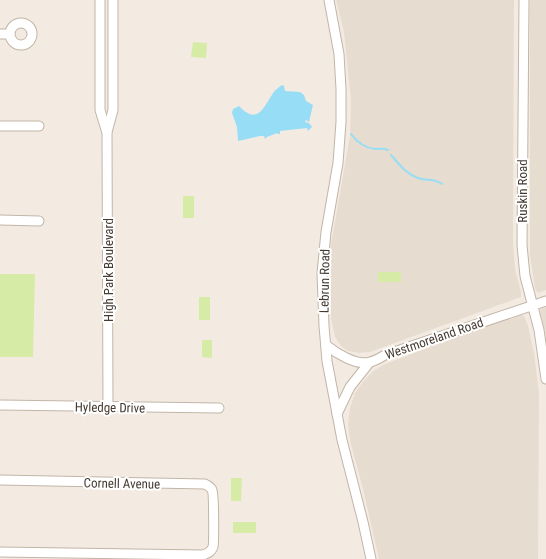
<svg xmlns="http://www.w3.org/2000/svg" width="546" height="559" font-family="'Roboto Condensed',sans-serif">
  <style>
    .residential { fill: #e7dcd0 }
    .green { fill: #d6eca6 }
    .water { fill: #97ddf6 }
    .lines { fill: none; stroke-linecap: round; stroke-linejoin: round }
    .stream { stroke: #97ddf6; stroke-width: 2 }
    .minor-casing { stroke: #c2b5a7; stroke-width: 11 }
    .minor { stroke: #fff; stroke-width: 9 }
    .labels { text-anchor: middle; stroke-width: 4; stroke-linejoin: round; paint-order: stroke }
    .street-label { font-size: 13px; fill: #453b32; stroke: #fff }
  </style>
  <rect width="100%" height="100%" fill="#f3ebe2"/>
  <g class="residential">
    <path d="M336 0H514L513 243 515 269 521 292V297L370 352 359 353 348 351 341 346 335 337 331 318V244L350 136 351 101 344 32Z"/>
    <path d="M530 0H546V290L538 293 535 289 530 255Z"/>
    <path d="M546 307V336L540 311 541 309Z"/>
    <path d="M522 315 524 316 528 326 534 353 539 393 538 559H379L363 489 350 441 348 423 350 408 355 393 362 383 373 371 385 364 454 338Z"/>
  </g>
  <g class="green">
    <path d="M193 42 207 43 206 58 191 57Z"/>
    <rect x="183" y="196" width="11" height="22"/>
    <rect x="378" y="272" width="23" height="10"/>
    <path d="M0 274H35L33 357H0Z"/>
    <rect x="199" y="297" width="11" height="23"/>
    <path d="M202 340H212V358L202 357Z"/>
    <path d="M231 478H242L241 501H231Z"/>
    <rect x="233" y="522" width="23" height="11"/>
  </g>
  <path class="water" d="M282 85 284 86 285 91 300 92 304 95 306 101 313 105 309 122 306 120 305 122 309 123 312 127 308 131 307 128 280 131V134H278L277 133 267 137 265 139 264 136H260L238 141 237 127 232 113 233 109 239 106C257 125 263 109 273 93 275 90 279 87 282 85Z"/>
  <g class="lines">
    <g class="stream">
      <path d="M351 134C357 142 365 148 375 149 380 149 383 148 388 150"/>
      <path d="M391 155C399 164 406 174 418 178 428 182 431 177 442 184"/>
    </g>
    <g class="minor-casing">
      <g id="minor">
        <path d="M100 0V110L107 133 108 407"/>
        <path d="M329 0 339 54 341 89V122L338 163 326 232 322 273 324 326 327 361 342 440 363 522 371 559"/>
        <path d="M524 0 522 245 525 276 539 330 546 379"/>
        <circle cx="21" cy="34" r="11"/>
        <path d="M0 34H10"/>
        <path d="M0 126H39"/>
        <path d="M107 132 113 110V0"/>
        <path d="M0 220 39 221"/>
        <path d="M326 345C336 353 356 366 370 362 375 361 380 358 385 355L546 301"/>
        <path d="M0 405 219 408"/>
        <path d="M337 414 350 387 369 363"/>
        <path d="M0 480 205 484C208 486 211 487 212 490 214 493 214 543 213 547 211 552 208 553 203 555L0 552"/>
      </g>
    </g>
    <use href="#minor" class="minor"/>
  </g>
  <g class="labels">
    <g class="street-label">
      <text transform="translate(522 191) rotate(-90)" y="5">Ruskin Road</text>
      <text transform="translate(108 270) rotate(-90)" y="5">High Park Boulevard</text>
      <text transform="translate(324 281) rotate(-89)" y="5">Lebrun Road</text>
      <text transform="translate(434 338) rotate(-19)" y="5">Westmoreland Road</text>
      <text transform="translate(110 407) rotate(1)" y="5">Hyledge Drive</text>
      <text transform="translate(122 483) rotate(1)" y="5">Cornell Avenue</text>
    </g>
  </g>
</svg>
